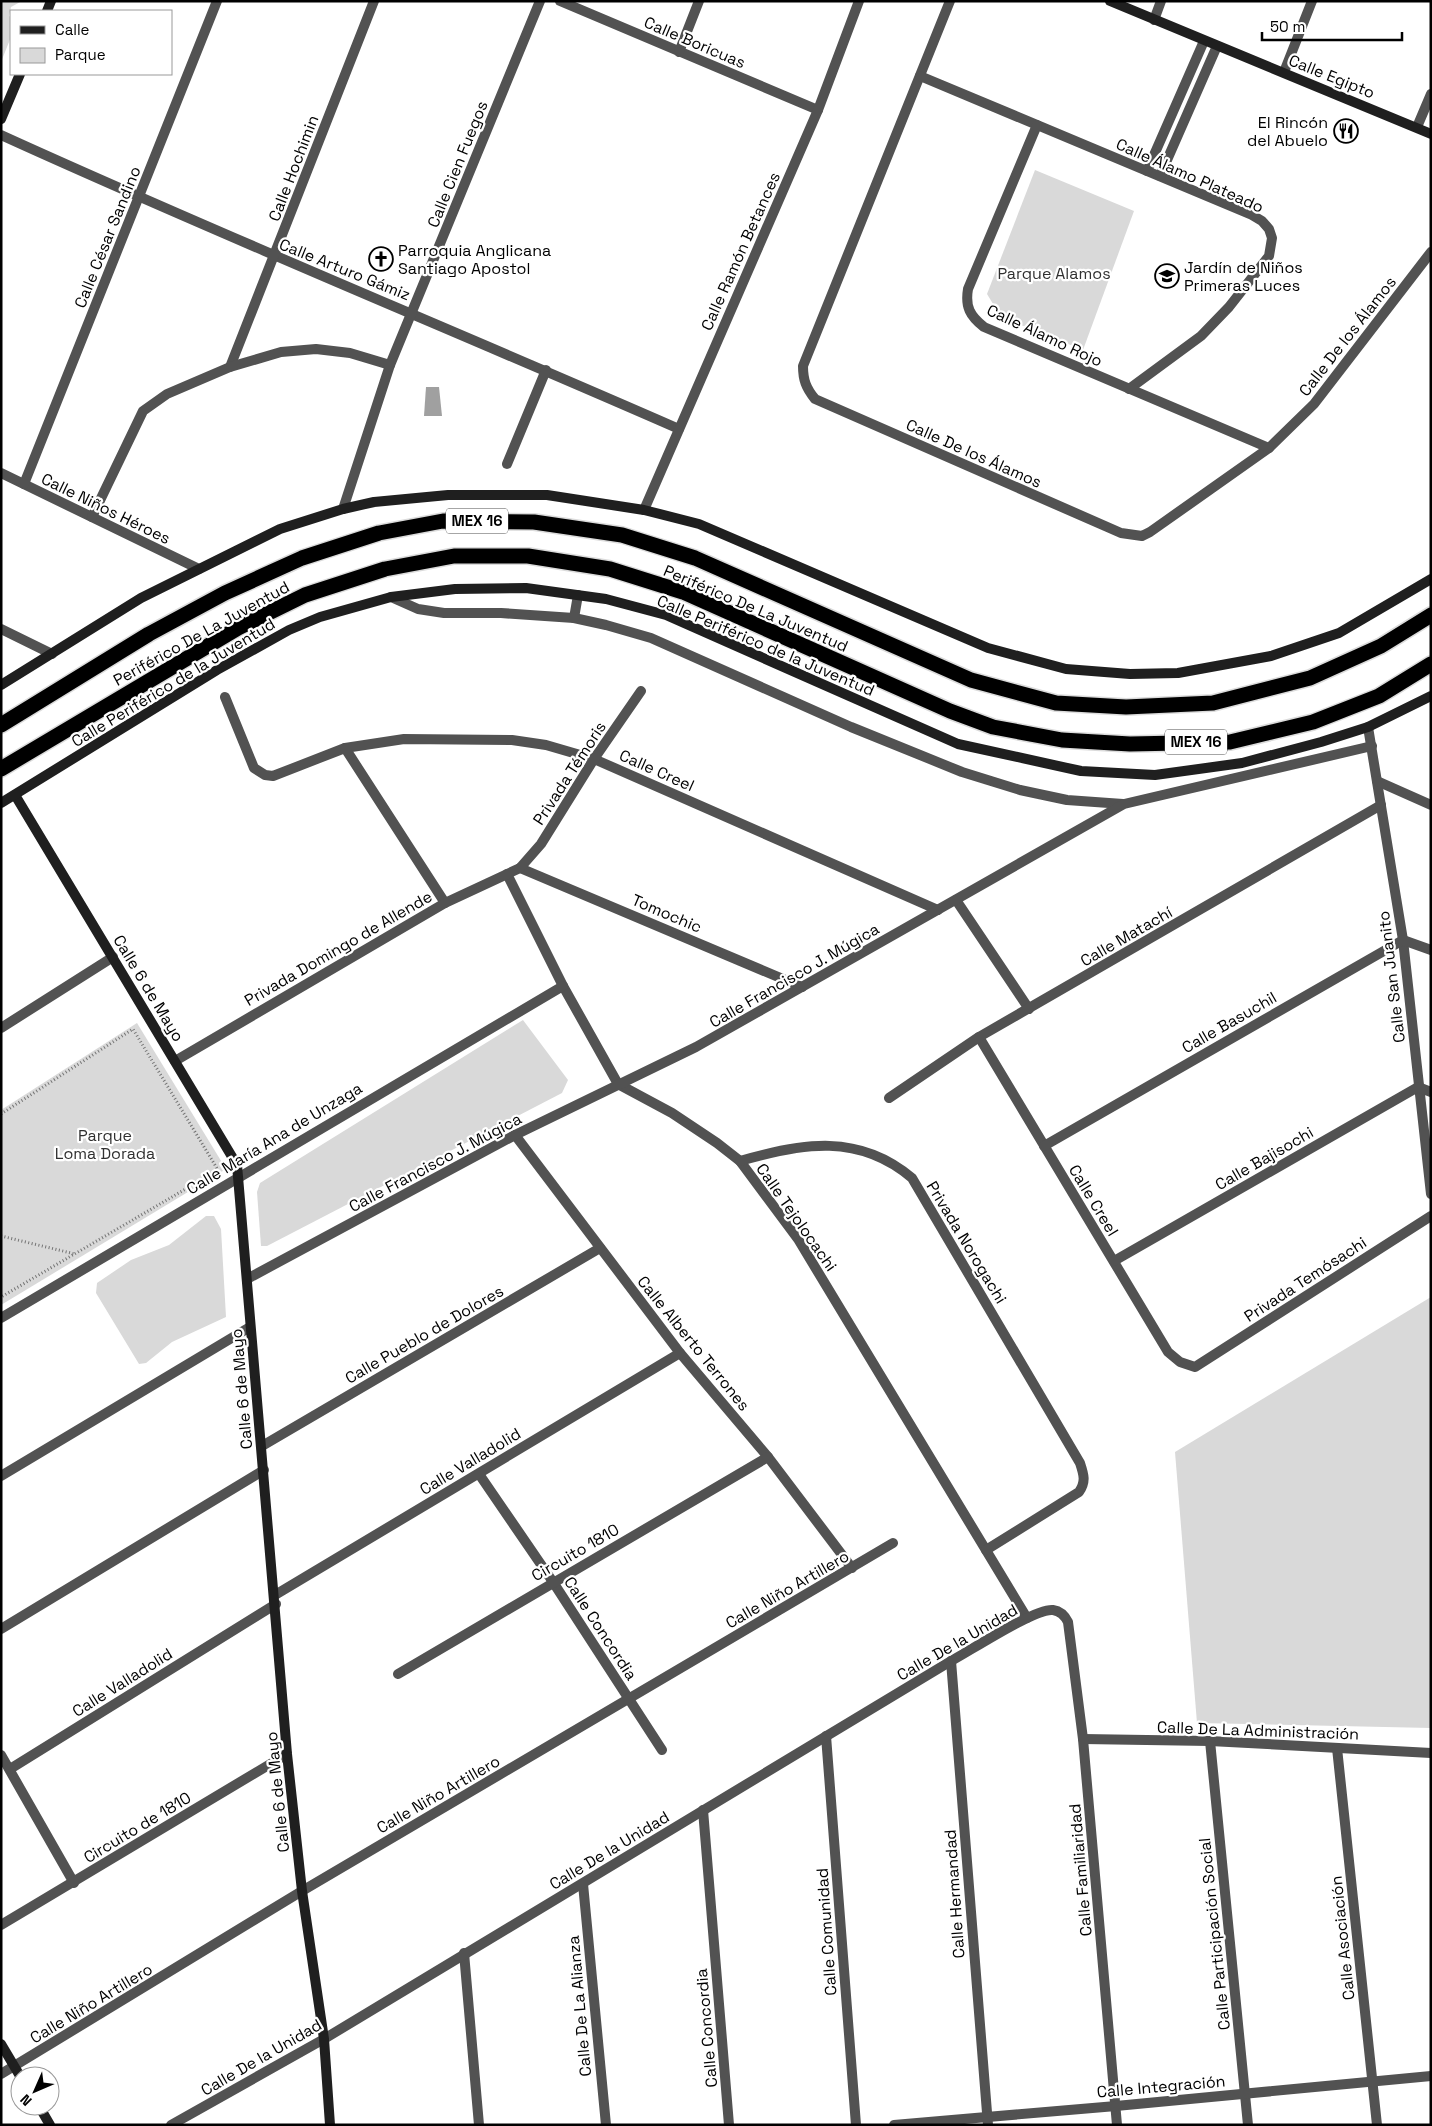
<svg xmlns="http://www.w3.org/2000/svg" width="1432" height="2126" font-family="'Space Grotesk',sans-serif">
  <style>
    .green { fill: #d9d9d9 }
    .water { fill: #a0a0a0 }
    .lines { fill: none; stroke-linecap: round; stroke-linejoin: round }
    .highway-casing { stroke: #dbdbdb; stroke-width: 18 }
    .path { stroke: #747474; stroke-width: 3; stroke-dasharray: 1 2.5; stroke-linecap: butt }
    .street { stroke: #525252; stroke-width: 10 }
    .secondary { stroke: #1f1f1f; stroke-width: 10 }
    .highway { stroke: #000; stroke-width: 15 }
    .labels { text-anchor: middle; stroke-width: 4.5; stroke-linejoin: round; paint-order: stroke }
    .shield { fill: #fff; stroke: #4c4c4c; stroke-width: 1 }
    .shield-label { font-size: 15px; font-weight: bold; fill: #000 }
    .street-label { font-size: 16px; fill: #000; stroke: #fff }
    .poi-label { font-size: 16px; fill: #000; stroke: #fff; text-anchor: start }
    .park-label { font-size: 16px; fill: #303030; stroke: #fff }
  </style>
  <rect width="100%" height="100%" fill="#fff"/>
  <g class="green">
    <path d="M1 1H22L11 7 9 16 11 17V37L1 62Z"/>
    <path d="M1035 170 1134 211 1083 350 1001 317 987 294Z"/>
    <path d="M523 1020 568 1080 562 1093 267 1246H261L257 1192 260 1183Z"/>
    <path d="M137 1023 226 1169 1 1305V1110Z"/>
    <path d="M206 1216H214L221 1229 226 1317 172 1342 146 1363 139 1364 96 1293 97 1283 131 1260 169 1245Z"/>
    <path d="M1431 1297V1728L1197 1723 1175 1452Z"/>
  </g>
  <path class="water" d="M426 387H439L442 416H424Z"/>
  <g class="lines">
    <g class="highway-casing">
      <g id="highway">
        <path d="M1 725 149 634 225 593 302 558 379 533 443 521 534 522 622 535 695 558 971 680 1056 703 1126 707 1213 703 1310 678 1381 646 1431 615"/>
        <path d="M1 769 238 628 305 595 385 569 454 556H528L610 569 683 592 950 711 993 727 1062 740 1130 744 1230 742 1313 722 1379 696 1431 664"/>
      </g>
    </g>
    <g class="path">
      <path d="M1 1114 133 1029 218 1170 1 1297"/>
      <path d="M1 1236 75 1254"/>
    </g>
    <g class="street">
      <path d="M560 1 818 110"/>
      <path d="M950 1 803 366C803 380 806 388 815 399L1121 533 1142 536 1150 532 1269 448 1314 404 1431 252"/>
      <path d="M1154 20 1161 1"/>
      <path d="M679 52 699 1"/>
      <path d="M1284 72 1312 1"/>
      <path d="M920 76 1252 215 1262 221 1269 229 1272 238 1269 256 1229 307 1201 336 1129 389"/>
      <path d="M1037 125 968 289C965 307 970 316 984 327L1269 448"/>
      <path d="M1417 127 1431 94"/>
      <path d="M1 135C225 237 453 330 679 429"/>
      <path d="M1147 171 1204 41"/>
      <path d="M1160 176 1217 46"/>
      <path d="M230 367 374 1"/>
      <path d="M507 464 546 370"/>
      <path d="M1 473 199 569"/>
      <path d="M24 484 217 1"/>
      <path d="M343 509 390 365 540 1"/>
      <path d="M644 510 818 110 859 1"/>
      <path d="M92 517 143 411 167 394 230 367 281 352 316 349 350 353 390 365"/>
      <path d="M391 597 418 609 444 613H501L574 618 606 625 651 638 851 727 962 772 1020 790 1067 800 1123 804"/>
      <path d="M574 618 578 595"/>
      <path d="M1 629 52 654"/>
      <path d="M225 697 254 768 265 775 273 776 345 748 404 739 512 740 546 745 594 759 938 910"/>
      <path d="M1368 727 1403 940 1431 1194"/>
      <path d="M345 748 445 903"/>
      <path d="M1377 781 1431 805"/>
      <path d="M520 868 802 987"/>
      <path d="M507 874 563 986 618 1084 672 1113 717 1143 740 1161 798 1239 1027 1618"/>
      <path d="M956 900 1029 1009"/>
      <path d="M1 1028 113 957"/>
      <path d="M979 1037 1168 1352 1180 1362 1195 1367 1431 1216"/>
      <path d="M175 1061 445 903 520 868 541 844 594 759 641 691"/>
      <path d="M889 1098 979 1037 1381 805"/>
      <path d="M515 1135 680 1353 768 1457 852 1568"/>
      <path d="M1044 1146 1403 940 1431 950"/>
      <path d="M740 1161C802 1143 859 1133 912 1178L1080 1463C1084 1475 1086 1482 1079 1492L986 1550"/>
      <path d="M1114 1261 1418 1087 1431 1092"/>
      <path d="M247 1279 515 1135 696 1047 1124 804 1372 746"/>
      <path d="M1 1318 563 986"/>
      <path d="M262 1446 600 1248"/>
      <path d="M479 1474 553 1582 662 1750"/>
      <path d="M1 1476 250 1327"/>
      <path d="M275 1595 680 1353"/>
      <path d="M1 1629 264 1470"/>
      <path d="M951 1661 988 2125"/>
      <path d="M398 1674 768 1457"/>
      <path d="M826 1736 856 2125"/>
      <path d="M1083 1739 1210 1741 1431 1753"/>
      <path d="M1210 1741 1248 2125"/>
      <path d="M1337 1748 1377 2125"/>
      <path d="M1 1755 74 1883"/>
      <path d="M10 1769 276 1604"/>
      <path d="M703 1810 729 2125"/>
      <path d="M583 1884 606 2125"/>
      <path d="M1 1925 287 1754"/>
      <path d="M464 1953 479 2125"/>
      <path d="M1 2074 302 1891 893 1543"/>
      <path d="M171 2125 324 2039 951 1661C970 1651 1035 1608 1053 1610 1060 1611 1065 1616 1068 1622L1083 1739 1117 2125"/>
      <path d="M894 2125 1116 2106 1431 2076"/>
    </g>
    <g class="secondary">
      <path d="M1110 1 1431 134"/>
      <path d="M47 11 51 1"/>
      <path d="M1 119 20 74"/>
      <path d="M1 685 141 598 280 529 343 509 374 502 448 495H547L644 510 699 524 988 648 1066 669 1130 674 1178 673 1271 656 1339 633 1431 579"/>
      <path d="M15 795 237 1165 287 1754 302 1891 324 2039 330 2125"/>
      <path d="M1 803 217 670 289 630 320 617 391 597 455 589 526 588 606 599 666 615 958 744 1081 771 1155 775 1242 763 1321 742 1368 727 1431 696"/>
      <path d="M1 2044 20 2076"/>
      <path d="M39 2106 50 2125"/>
    </g>
    <use href="#highway" class="highway"/>
  </g>
  <defs>
    <g id="restaurant-ring" transform="scale(1.25)"><circle r="9.5" fill="#fff" stroke="#000" stroke-width="1.5"/><path d="M-5-6h1v4h1v-4h1v4h1v-4h1v5L-1.5 .5V6h-2V.5L-5-1ZM5-6V6H3V1.5H1.5Q1.5-4 5-6Z" fill="#000"/></g>
    <g id="church-ring" transform="scale(1.25)"><circle r="9.5" fill="#fff" stroke="#000" stroke-width="1.5"/><path d="M-1.2-6h2.4v3.5h3.3v2.4h-3.3V6h-2.4V-.1h-3.3v-2.4h3.3Z" fill="#000"/></g>
    <g id="school-ring" transform="scale(1.25)"><circle r="9.5" fill="#fff" stroke="#000" stroke-width="1.5"/><path d="M0-5L7-2L0 1L-7-2ZM-4 1L0 2.5L4 1V4Q0 6-4 4Z" fill="#000"/></g>
  </defs>
  <g fill-rule="evenodd">
    <use href="#restaurant-ring" x="1346" y="131"/>
    <use href="#church-ring" x="381" y="259"/>
    <use href="#school-ring" x="1167" y="276"/>
  </g>
  <g class="labels">
    <g class="shield">
      <rect x="446" y="508.5" width="62" height="25" rx="4"/>
      <rect x="1165" y="729.5" width="62" height="25" rx="4"/>
    </g>
    <g class="shield-label">
      <text x="477" y="526">MEX 16</text>
      <text x="1196" y="747">MEX 16</text>
    </g>
    <g class="street-label">
      <text transform="translate(695 42) rotate(23)" y="6">Calle Boricuas</text>
      <text transform="translate(1332 76) rotate(22)" y="6">Calle Egipto</text>
      <text transform="translate(457 164) rotate(-68)" y="6">Calle Cien Fuegos</text>
      <text transform="translate(293 168) rotate(-69)" y="6">Calle Hochimin</text>
      <text transform="translate(1190 175) rotate(24)" y="6">Calle Álamo Plateado</text>
      <text transform="translate(107 237) rotate(-68)" y="6">Calle César Sandino</text>
      <text transform="translate(740 251) rotate(-66)" y="6">Calle Ramón Betances</text>
      <text transform="translate(345 269) rotate(22)" y="6">Calle Arturo Gámiz</text>
      <text transform="translate(1045 335) rotate(25)" y="6">Calle Álamo Rojo</text>
      <text transform="translate(1347 336) rotate(-52)" y="6">Calle De los Álamos</text>
      <text transform="translate(974 453) rotate(24)" y="6">Calle De los Álamos</text>
      <text transform="translate(106 508) rotate(26)" y="6">Calle Niños Héroes</text>
      <text transform="translate(756 608) rotate(23)" y="6">Periférico De La Juventud</text>
      <text transform="translate(201 633) rotate(-29)" y="6">Periférico De La Juventud</text>
      <text transform="translate(766 645) rotate(23)" y="6">Calle Periférico de la Juventud</text>
      <text transform="translate(173 682) rotate(-31)" y="6">Calle Periférico de la Juventud</text>
      <text transform="translate(657 770) rotate(24)" y="6">Calle Creel</text>
      <text transform="translate(569 773) rotate(-57)" y="6">Privada Témoris</text>
      <text transform="translate(667 913) rotate(23)" y="6">Tomochic</text>
      <text transform="translate(1126 936) rotate(-30)" y="6">Calle Matachí</text>
      <text transform="translate(338 948) rotate(-30)" y="6">Privada Domingo de Allende</text>
      <text transform="translate(794 975) rotate(-30)" y="6">Calle Francisco J. Múgica</text>
      <text transform="translate(1391 977) rotate(-97)" y="6">Calle San Juanito</text>
      <text transform="translate(149 988) rotate(59)" y="6">Calle 6 de Mayo</text>
      <text transform="translate(1229 1022) rotate(-30)" y="6">Calle Basuchil</text>
      <text transform="translate(274 1138) rotate(-31)" y="6">Calle María Ana de Unzaga</text>
      <text transform="translate(1264 1158) rotate(-30)" y="6">Calle Bajisochi</text>
      <text transform="translate(435 1162) rotate(-28)" y="6">Calle Francisco J. Múgica</text>
      <text transform="translate(1094 1200) rotate(59)" y="6">Calle Creel</text>
      <text transform="translate(797 1217) rotate(55)" y="6">Calle Tejolocachi</text>
      <text transform="translate(967 1242) rotate(59)" y="6">Privada Norogachi</text>
      <text transform="translate(1305 1279) rotate(-33)" y="6">Privada Temósachi</text>
      <text transform="translate(424 1334) rotate(-30)" y="6">Calle Pueblo de Dolores</text>
      <text transform="translate(694 1343) rotate(51)" y="6">Calle Alberto Terrones</text>
      <text transform="translate(241 1389) rotate(-95)" y="6">Calle 6 de Mayo</text>
      <text transform="translate(470 1461) rotate(-31)" y="6">Calle Valladolid</text>
      <text transform="translate(575 1552) rotate(-30)" y="6">Circuito 1810</text>
      <text transform="translate(787 1589) rotate(-30)" y="6">Calle Niño Artillero</text>
      <text transform="translate(601 1628) rotate(57)" y="6">Calle Concordia</text>
      <text transform="translate(957 1642) rotate(-30)" y="6">Calle De la Unidad</text>
      <text transform="translate(122 1682) rotate(-32)" y="6">Calle Valladolid</text>
      <text transform="translate(1258 1730) rotate(2)" y="6">Calle De La Administración</text>
      <text transform="translate(277 1792) rotate(-96)" y="6">Calle 6 de Mayo</text>
      <text transform="translate(438 1794) rotate(-30)" y="6">Calle Niño Artillero</text>
      <text transform="translate(137 1827) rotate(-31)" y="6">Circuito de 1810</text>
      <text transform="translate(609 1850) rotate(-31)" y="6">Calle De la Unidad</text>
      <text transform="translate(1080 1870) rotate(-95)" y="6">Calle Familiaridad</text>
      <text transform="translate(954 1894) rotate(-94)" y="6">Calle Hermandad</text>
      <text transform="translate(826 1932) rotate(-94)" y="6">Calle Comunidad</text>
      <text transform="translate(1214 1934) rotate(-96)" y="6">Calle Participación Social</text>
      <text transform="translate(1342 1938) rotate(-96)" y="6">Calle Asociación</text>
      <text transform="translate(91 2003) rotate(-31)" y="6">Calle Niño Artillero</text>
      <text transform="translate(579 2006) rotate(-95)" y="6">Calle De La Alianza</text>
      <text transform="translate(706 2028) rotate(-95)" y="6">Calle Concordia</text>
      <text transform="translate(261 2057) rotate(-30)" y="6">Calle De la Unidad</text>
      <text transform="translate(1161 2086) rotate(-5)" y="6">Calle Integración</text>
    </g>
    <g class="poi-label">
      <text x="1328" y="128" text-anchor="end">El Rincón<tspan x="1328" dy="18">del Abuelo</tspan></text>
      <text x="398" y="256">Parroquia Anglicana<tspan x="398" dy="18">Santiago Apostol</tspan></text>
      <text x="1184" y="273">Jardín de Niños<tspan x="1184" dy="18">Primeras Luces</tspan></text>
    </g>
    <g class="park-label">
      <text x="1054" y="279">Parque Alamos</text>
      <text x="105" y="1141">Parque<tspan x="105" dy="18">Loma Dorada</tspan></text>
    </g>
  </g>
  <rect width="1432" height="2126" fill="none" stroke="#000000" stroke-width="5"/>
  <rect x="10" y="10" width="162" height="65" fill="#ffffff" stroke="#999999"/>
  <rect x="20" y="26" width="25" height="8" fill="#1f1f1f" stroke="#999999"/>
  <text x="55" y="35" font-size="15" fill="#000000">Calle</text>
  <rect x="20" y="48" width="25" height="15" fill="#d9d9d9" stroke="#999999"/>
  <text x="55" y="60" font-size="15" fill="#000000">Parque</text>
  <g transform="translate(35 2091) rotate(225)"><circle r="24" fill="#ffffff" stroke="#999999"/>
  <path d="M0-4L9 19L0 12L-9 19Z" fill="#000000"/>
  <text y="-8" font-size="14" font-weight="bold" text-anchor="middle" fill="#000000">N</text>
  </g>
  <path d="M1262 32v8h140v-8" fill="none" stroke="#000000" stroke-width="2.5"/>
  <text x="1270" y="32" font-size="15" fill="#000000" stroke="#ffffff" stroke-width="4" paint-order="stroke">50 m</text>
</svg>
